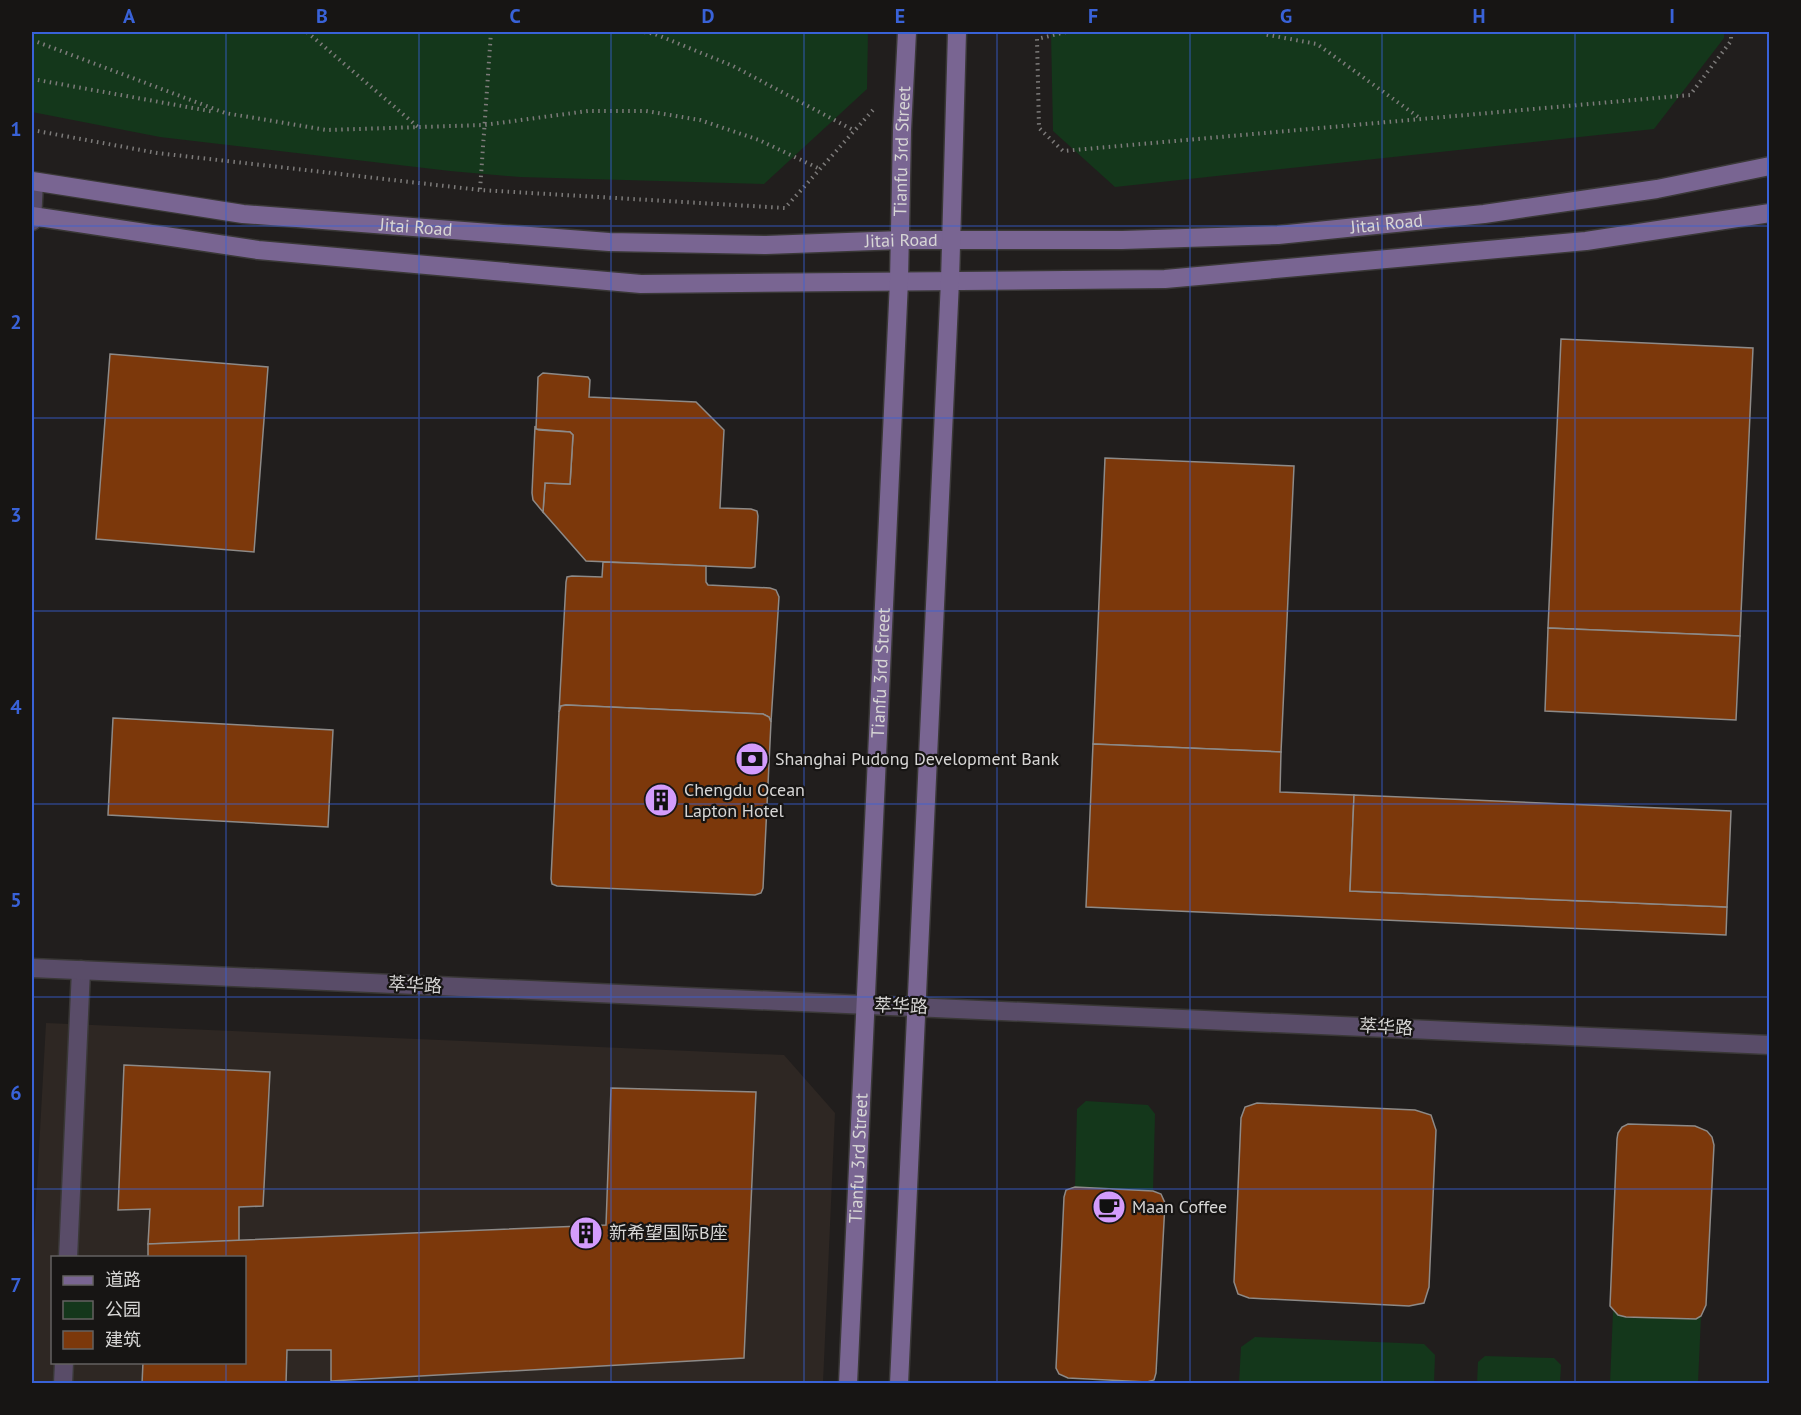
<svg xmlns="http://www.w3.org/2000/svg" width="1801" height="1415" font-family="'PT Sans','Noto Sans SC',sans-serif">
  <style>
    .built { fill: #2e2723; fill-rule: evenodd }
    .green { fill: #14371b }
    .building { fill: #7c380b; stroke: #8d8a88; stroke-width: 1.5 }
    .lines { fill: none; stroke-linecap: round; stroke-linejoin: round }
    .lane-casing { stroke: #3a3837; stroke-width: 21 }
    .street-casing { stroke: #3a3837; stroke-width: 21 }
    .secondary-casing { stroke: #3a3837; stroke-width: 21 }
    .path { stroke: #7d7b7a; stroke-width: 4; stroke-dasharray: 1.5 4.5; stroke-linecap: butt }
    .lane { stroke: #594c68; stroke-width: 18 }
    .street { stroke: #594c68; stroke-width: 18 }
    .secondary { stroke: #796592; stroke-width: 18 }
    .grid { fill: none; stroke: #3962d8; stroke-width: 1.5; stroke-opacity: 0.55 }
    .labels { text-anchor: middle; stroke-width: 4.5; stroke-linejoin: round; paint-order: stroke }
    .street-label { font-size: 18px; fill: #d7d6d5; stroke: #171514 }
    .poi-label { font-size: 18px; fill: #d7d6d5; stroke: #171514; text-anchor: start }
    .neatline { fill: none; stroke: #3962d8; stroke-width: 2 }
    .grid-label { font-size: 20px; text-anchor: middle; font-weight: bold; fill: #3962d8 }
  </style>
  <rect width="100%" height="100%" fill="#211e1d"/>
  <path class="built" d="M46 1023 784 1055 835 1113 823 1383 32 1384V1275ZM52 1258H244V1362H52Z"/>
  <g class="green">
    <path d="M32 32H868L867 89 764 184 520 177 450 171 160 137 32 112Z"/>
    <path d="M1051 32H1724V38L1654 129 1115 187 1053 131Z"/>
    <path d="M1086 1101 1148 1105 1155 1114 1153 1191 1075 1187 1077 1109Z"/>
    <path d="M1613 1311 1618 1315 1626 1317 1690 1319 1701 1316 1698 1383 1610 1384Z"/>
    <path d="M1255 1337 1424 1344 1435 1355 1434 1383H1239L1241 1347Z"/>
    <path d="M1485 1356 1554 1358 1561 1365 1560 1383H1477L1478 1362Z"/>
  </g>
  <g class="building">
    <path d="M1561 339 1753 348 1740 636 1548 628Z"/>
    <path d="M110 354 268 367 254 552 96 539Z"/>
    <path d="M543 373 588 377 590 380 589 397 696 402 724 430 720 508 751 509 757 511 758 516 755 567 751 568 586 561 543 512 545 483 570 484 573 435 570 432 536 429 538 377Z"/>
    <path d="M535 426 536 429 539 430 570 432 573 435 570 484 545 483 543 512 533 500 532 493Z"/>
    <path d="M1105 458 1294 466 1281 752 1093 744Z"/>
    <path d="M603 562 706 566V582L708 585 770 588 776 590 779 597 771 722 769 717 763 714 566 705 561 706 559 712 566 582 567 577 572 576 602 577Z"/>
    <path d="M1548 628 1740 636 1736 720 1545 711Z"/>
    <path d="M566 705 763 714 769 717 771 722 763 888 761 893 755 895 557 886 552 884 551 879 559 712 561 706Z"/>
    <path d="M113 718 333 730 328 827 108 815Z"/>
    <path d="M1093 744 1281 752 1280 792 1354 795 1350 891 1727 907 1726 935 1086 907Z"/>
    <path d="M1354 795 1731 811 1727 907 1350 891Z"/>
    <path d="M124 1065 270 1072 263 1206 239 1207V1241L148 1244 150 1209 118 1210Z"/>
    <path d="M611 1088 756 1092 744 1358 331 1381V1350H287L286 1384H142L143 1362H244V1258H148V1244L606 1225Z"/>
    <path d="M1257 1103 1415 1110 1431 1115 1436 1130 1429 1287 1424 1303 1409 1306 1249 1298 1238 1294 1234 1282 1241 1118 1245 1107Z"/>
    <path d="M1628 1124 1695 1126 1707 1131 1712 1137 1714 1145 1706 1305 1701 1316 1696 1319 1626 1317 1618 1315 1610 1306 1617 1139 1618 1133 1622 1127Z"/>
    <path d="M1075 1187 1153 1191 1161 1194 1165 1203 1156 1373 1154 1380 1147 1382 1068 1378 1059 1374 1056 1368 1064 1197 1066 1190Z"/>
  </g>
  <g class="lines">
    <g class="lane-casing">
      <g id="lane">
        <path d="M68 1258 81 970"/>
        <path d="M63 1384 64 1362"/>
      </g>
    </g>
    <g class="street-casing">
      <g id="street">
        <path d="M32 221 34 182"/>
        <path d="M32 968 1770 1045"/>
      </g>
    </g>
    <g class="secondary-casing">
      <g id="secondary">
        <path id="s1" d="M32 181 243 214 609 242 766 245 901 240H1122L1278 235 1484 214 1657 189 1770 166"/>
        <path d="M32 216 258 250 641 284 1165 279 1586 241 1770 213"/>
        <path id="s2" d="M848 1384 899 281 902 130 907 32"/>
        <path d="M899 1384 950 281 957 32"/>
      </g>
    </g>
    <g class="path">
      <path d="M307 32 418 127"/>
      <path d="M491 32 480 190 785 208 873 110"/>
      <path d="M644 32 655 34 733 66 855 131"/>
      <path d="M1066 32 1037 39 1039 128 1063 151 1690 95 1731 41V32"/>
      <path d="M1262 32 1263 34 1317 44 1421 119"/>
      <path d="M32 40 225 113 326 130 484 125 588 111H646L700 120 759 140 820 169"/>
      <path d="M32 79 215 112"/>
      <path d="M32 130 157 153 480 190"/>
    </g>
    <use href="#lane" class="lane"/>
    <use href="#street" class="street"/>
    <use href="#secondary" class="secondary"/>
  </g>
  <path class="grid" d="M226 32V1258M419 32V1384M611 32V1384M804 32V1384M997 32V1384M1190 32V1384M1382 32V1384M1575 32V1384M32 226H1770M32 418H1770M32 611H1770M32 804H1770M32 997H1770M32 1189H1770M226 1362V1384"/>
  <defs>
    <g id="bank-disc" transform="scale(1.725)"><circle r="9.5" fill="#d39cfc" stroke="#171514"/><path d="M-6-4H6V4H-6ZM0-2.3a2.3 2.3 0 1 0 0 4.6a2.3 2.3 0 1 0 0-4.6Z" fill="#111"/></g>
    <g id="building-disc" transform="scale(1.725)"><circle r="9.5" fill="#d39cfc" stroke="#171514"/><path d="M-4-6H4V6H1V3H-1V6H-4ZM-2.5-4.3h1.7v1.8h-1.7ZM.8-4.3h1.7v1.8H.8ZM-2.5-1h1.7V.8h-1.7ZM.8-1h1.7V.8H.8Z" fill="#111"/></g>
    <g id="cafe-disc" transform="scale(1.725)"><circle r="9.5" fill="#d39cfc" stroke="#171514"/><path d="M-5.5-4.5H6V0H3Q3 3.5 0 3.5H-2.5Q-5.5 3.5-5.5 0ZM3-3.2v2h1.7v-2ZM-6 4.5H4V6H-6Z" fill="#111"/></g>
  </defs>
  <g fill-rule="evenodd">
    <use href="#bank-disc" x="752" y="759"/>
    <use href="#building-disc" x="661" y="800"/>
    <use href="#cafe-disc" x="1109" y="1207"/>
    <use href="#building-disc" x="586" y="1233"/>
  </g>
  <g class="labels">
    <g class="street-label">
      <text dy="6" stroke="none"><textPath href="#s2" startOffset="1234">Tianfu 3rd Street</textPath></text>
      <text dy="6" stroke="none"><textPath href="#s1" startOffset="1359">Jitai Road</textPath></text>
      <text dy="6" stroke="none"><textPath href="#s1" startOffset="387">Jitai Road</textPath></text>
      <text dy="6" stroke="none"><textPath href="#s1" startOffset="873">Jitai Road</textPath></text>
      <text dy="6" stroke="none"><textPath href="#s2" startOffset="712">Tianfu 3rd Street</textPath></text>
      <text transform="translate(415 985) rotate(3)" y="6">萃华路</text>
      <text transform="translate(901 1006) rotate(2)" y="6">萃华路</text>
      <text transform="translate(1386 1027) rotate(3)" y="6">萃华路</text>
      <text dy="6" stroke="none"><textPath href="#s2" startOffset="226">Tianfu 3rd Street</textPath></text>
    </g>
    <g class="poi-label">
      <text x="775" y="765">Shanghai Pudong Development Bank</text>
      <text x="684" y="796">Chengdu Ocean<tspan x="684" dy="21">Lapton Hotel</tspan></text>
      <text x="1132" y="1213">Maan Coffee</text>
      <text x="609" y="1239">新希望国际B座</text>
    </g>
  </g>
  <rect width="1801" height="1415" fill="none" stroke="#171514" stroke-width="66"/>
  <rect x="51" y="1256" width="195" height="108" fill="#171514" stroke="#646261" stroke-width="1.5"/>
  <rect x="63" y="1276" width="30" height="9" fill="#796592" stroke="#646261" stroke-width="1.5"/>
  <text x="105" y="1286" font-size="18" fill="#d7d6d5">道路</text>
  <rect x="63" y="1301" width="30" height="18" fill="#14371b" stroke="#646261" stroke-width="1.5"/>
  <text x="105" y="1316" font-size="18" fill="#d7d6d5">公园</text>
  <rect x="63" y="1331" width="30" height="18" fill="#7c380b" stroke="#646261" stroke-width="1.5"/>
  <text x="105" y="1346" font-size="18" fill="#d7d6d5">建筑</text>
  <rect x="33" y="33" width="1735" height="1349" class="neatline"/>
  <g class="grid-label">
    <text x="129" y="23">A</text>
    <text x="322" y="23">B</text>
    <text x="515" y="23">C</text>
    <text x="708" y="23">D</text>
    <text x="900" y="23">E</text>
    <text x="1093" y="23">F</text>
    <text x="1286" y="23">G</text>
    <text x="1479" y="23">H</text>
    <text x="1672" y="23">I</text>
    <text x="16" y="136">1</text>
    <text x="16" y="329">2</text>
    <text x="16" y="522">3</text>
    <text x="16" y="714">4</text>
    <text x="16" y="907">5</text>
    <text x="16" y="1100">6</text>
    <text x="16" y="1292">7</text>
  </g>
</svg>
